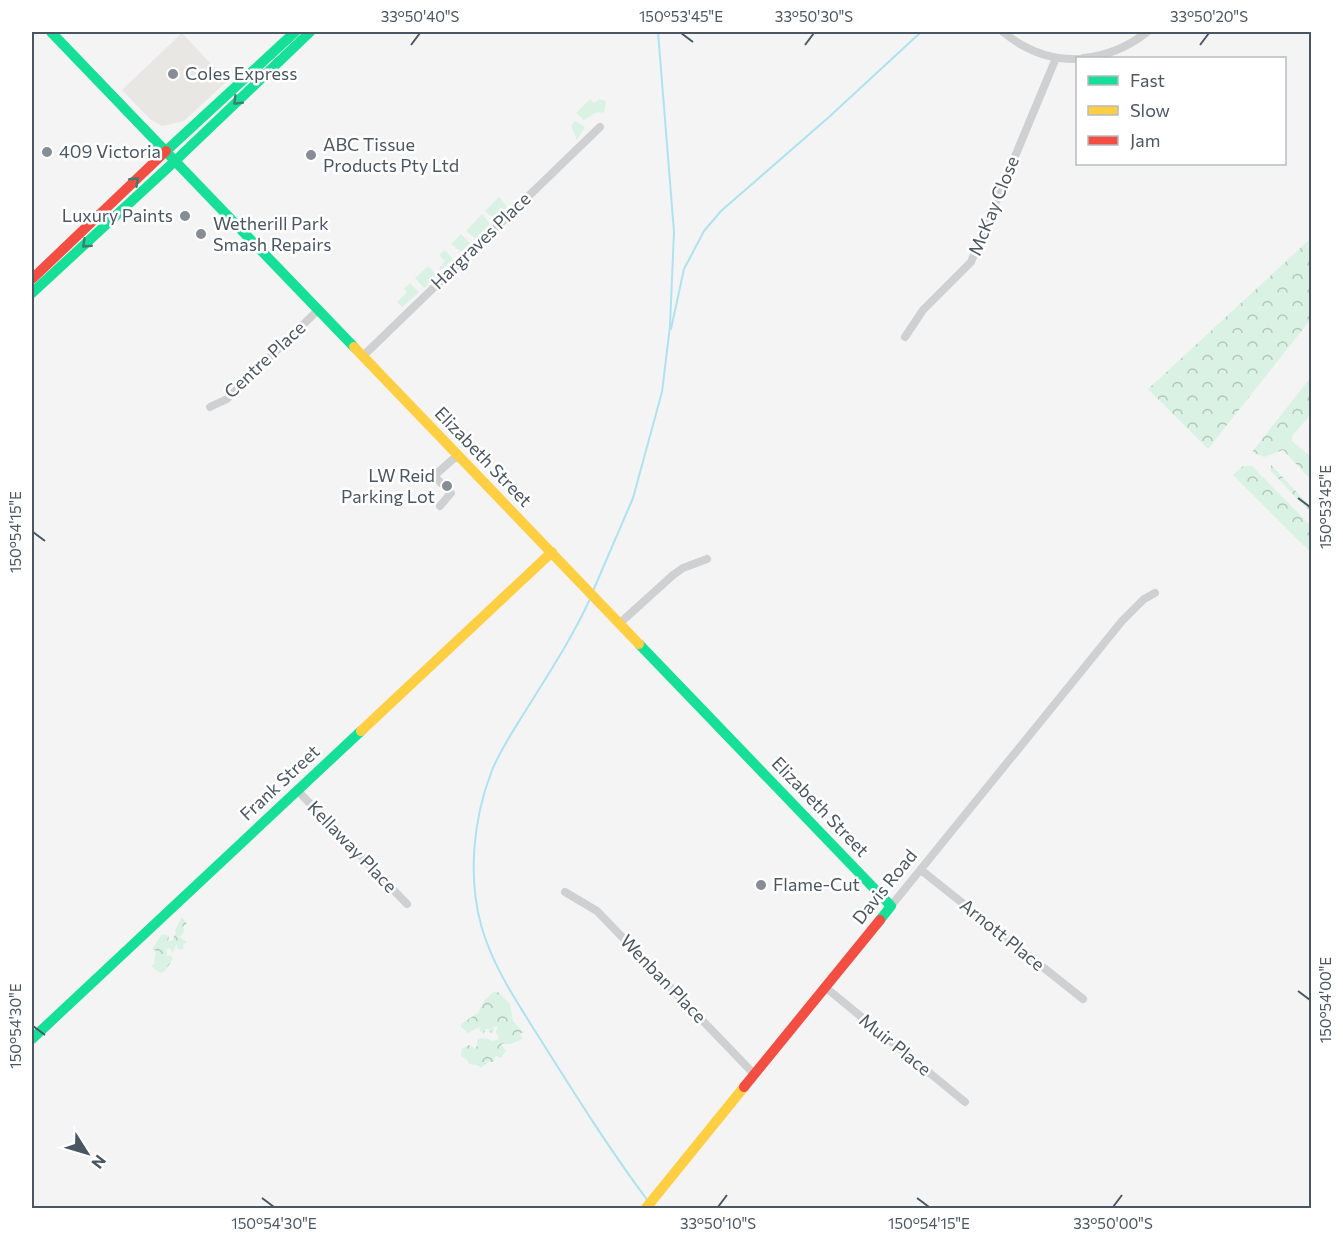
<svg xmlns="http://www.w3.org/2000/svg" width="1343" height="1240" font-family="Commissioner,sans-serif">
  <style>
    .commercial { fill: #e8e7e3 }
    .grass { fill: #d9f2e3 }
    .forest { fill: url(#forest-crowns) }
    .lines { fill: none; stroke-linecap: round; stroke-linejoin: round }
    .stream { stroke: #aee2f0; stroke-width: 2 }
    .street { stroke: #ced0d2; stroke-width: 8 }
    .fast { stroke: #16e098; stroke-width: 10 }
    .slow { stroke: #ffcf43; stroke-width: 10 }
    .jam { stroke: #f24e42; stroke-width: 10 }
    .oneway { stroke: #3a7f72 }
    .ticks { fill: none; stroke: #4a5661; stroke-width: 2 }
    .poi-dot { fill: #868d94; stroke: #fff; stroke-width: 2 }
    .labels { text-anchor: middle; stroke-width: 5; stroke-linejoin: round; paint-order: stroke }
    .poi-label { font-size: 18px; fill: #4a5661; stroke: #fff; text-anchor: start }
    .street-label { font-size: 18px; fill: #4a5661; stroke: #fff }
    .neatline { fill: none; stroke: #4a5661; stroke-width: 2 }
    .ticks-label { font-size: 15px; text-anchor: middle; fill: #4a5661 }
  </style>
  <defs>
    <pattern id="forest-crowns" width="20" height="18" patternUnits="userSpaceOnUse" patternTransform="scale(1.5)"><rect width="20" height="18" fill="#d9f2e3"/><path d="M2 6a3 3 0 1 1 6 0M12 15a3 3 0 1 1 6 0" fill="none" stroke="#b2c7bb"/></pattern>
  </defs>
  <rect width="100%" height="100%" fill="#f4f4f4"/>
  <path class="commercial" d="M182 33 227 81 184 121 162 126 150 119 122 90Z"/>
  <g class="grass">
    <path d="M590 99 594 103 599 99 606 101 604 113C595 110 591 117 584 120L576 113Z"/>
    <path d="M575 121 585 127 577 140 571 126Z"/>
    <path d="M499 197 507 207 495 219 485 211Z"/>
    <path d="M482 214 490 224 475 238 466 231Z"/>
    <path d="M461 234 470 243 461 252 451 244Z"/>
    <path d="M445 250 453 259 441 270 439 268 445 261 439 255Z"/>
    <path d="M428 266 437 275 424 288 415 278Z"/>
    <path d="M410 283 419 292 402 307 397 302 407 292 404 289Z"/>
  </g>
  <g class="forest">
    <path d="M1311 238V319L1208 449 1148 389Z"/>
    <path d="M1311 377V414L1292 436V441L1311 457V480L1283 450 1264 457 1252 452Z"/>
    <path d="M1271 465 1311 507V513L1270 470Z"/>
    <path d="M1243 466H1252L1311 526V553L1233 475Z"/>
    <path d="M182 917 187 924 183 926 184 932 179 937 187 942 183 945 184 948 181 950 177 949V943L172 954 171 949 167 948V956L171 955 173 959 164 972 160 973 151 966 154 964 156 951 152 949 162 934 169 936 168 942 172 940 176 933 175 930Z"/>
    <path d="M493 992H498L510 1004 513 1021 523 1032 520 1034 522 1039 511 1044H501L506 1051 501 1058 496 1056 493 1062H488L481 1068 477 1065 469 1064 467 1060 461 1056 462 1048 469 1045 475 1049 477 1046V1040C482 1037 487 1038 493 1041L499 1039 496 1032 498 1026 493 1027 494 1030 491 1033 489 1029H486L484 1033 480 1031 479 1027 468 1033 461 1027V1024L478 1013 484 1001Z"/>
  </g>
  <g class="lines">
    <g class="stream">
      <path d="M671 329 684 269 704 231 721 211 829 117 921 32"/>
      <path d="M593 591 633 498 662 392 670 326 674 232 658 32"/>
      <path d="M590 599C572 638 549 673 526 710 514 730 499 751 491 773 473 820 468 877 481 925 493 968 519 1005 542 1042 576 1096 610 1150 648 1201"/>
    </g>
    <g class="street">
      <path d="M1003 32C1025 50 1049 60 1078 59"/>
      <path d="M1083 58C1108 56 1128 47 1147 32"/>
      <path d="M905 337 923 310 971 262 1056 58"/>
      <path d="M363 356 600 127"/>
      <path d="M210 407 227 399 318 310"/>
      <path d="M440 506 451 493 434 476 453 459 460 457"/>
      <path d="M620 623 673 575 683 568 707 559"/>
      <path d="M297 790 407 904"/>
      <path d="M921 870 1083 999"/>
      <path d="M565 892 597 911 754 1074"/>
      <path d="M891 906 1122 621 1144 599 1155 593"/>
      <path d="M825 987 965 1102"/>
    </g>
    <g class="fast">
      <path d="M310 32 175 161 354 347"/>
      <path d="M166 151 295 32"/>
      <path d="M32 293 175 161 51 32"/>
      <path d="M639 644 891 906 880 920"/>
      <path d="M32 1039 361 731"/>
    </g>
    <g class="slow">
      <path d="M354 347 639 644"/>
      <path d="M361 731 552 552"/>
      <path d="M646 1208 744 1087"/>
    </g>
    <g class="jam">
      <path d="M32 279 166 151"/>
      <path d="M744 1087 880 920"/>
    </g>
  </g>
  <defs><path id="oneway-chevron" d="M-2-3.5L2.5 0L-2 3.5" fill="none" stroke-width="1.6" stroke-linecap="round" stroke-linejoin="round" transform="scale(1.5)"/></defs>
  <g class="oneway">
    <use href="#oneway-chevron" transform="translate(237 101) rotate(136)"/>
    <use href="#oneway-chevron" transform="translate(135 181) rotate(-44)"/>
    <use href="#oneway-chevron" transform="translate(86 244) rotate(137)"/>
  </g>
  <path class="ticks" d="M681 33 693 42M411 45 420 33M805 45 814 33M1200 45 1209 33M1298 498 1310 507M33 532 45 541M1298 991 1310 1000M33 1026 45 1035M262 1198 274 1207M917 1198 929 1207M718 1207 727 1195M1113 1207 1122 1195"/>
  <g class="poi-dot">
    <circle cx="173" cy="74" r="6"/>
    <circle cx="47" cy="152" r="6"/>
    <circle cx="311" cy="155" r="6"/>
    <circle cx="185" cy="216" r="6"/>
    <circle cx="201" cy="234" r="6"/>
    <circle cx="447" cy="486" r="6"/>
    <circle cx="761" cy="885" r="6"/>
  </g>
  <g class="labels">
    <g class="poi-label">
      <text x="185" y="80">Coles Express</text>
      <text x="323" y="151">ABC Tissue<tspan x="323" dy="21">Products Pty Ltd</tspan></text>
      <text x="59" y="158">409 Victoria</text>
      <text x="173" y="222" text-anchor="end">Luxury Paints</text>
      <text x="213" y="230">Wetherill Park<tspan x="213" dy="21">Smash Repairs</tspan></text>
      <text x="435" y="482" text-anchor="end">LW Reid<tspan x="435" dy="21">Parking Lot</tspan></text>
      <text x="773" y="891">Flame-Cut</text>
    </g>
    <g class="street-label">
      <text transform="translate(994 206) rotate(-68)" y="6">McKay Close</text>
      <text transform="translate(481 241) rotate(-44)" y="6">Hargraves Place</text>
      <text transform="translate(265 360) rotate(-43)" y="6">Centre Place</text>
      <text transform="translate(483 457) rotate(46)" y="6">Elizabeth Street</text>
      <text transform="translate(280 783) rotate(-43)" y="6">Frank Street</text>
      <text transform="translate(820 807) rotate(46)" y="6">Elizabeth Street</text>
      <text transform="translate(352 847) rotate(46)" y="6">Kellaway Place</text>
      <text transform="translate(885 887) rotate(-51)" y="6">Davis Road</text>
      <text transform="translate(1002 935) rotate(39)" y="6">Arnott Place</text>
      <text transform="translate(663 979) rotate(46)" y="6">Wenban Place</text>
      <text transform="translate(895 1045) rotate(39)" y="6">Muir Place</text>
    </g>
  </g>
  <rect width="1343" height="1240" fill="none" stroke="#ffffff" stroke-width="66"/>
  <rect x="1076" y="57" width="210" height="108" fill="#ffffff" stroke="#b7bbc0" stroke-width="1.5"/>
  <rect x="1088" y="76" width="30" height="9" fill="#16e098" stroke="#b7bbc0" stroke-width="1.5"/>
  <text x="1130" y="87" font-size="18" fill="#4a5661">Fast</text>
  <rect x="1088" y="106" width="30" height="9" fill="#ffcf43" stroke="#b7bbc0" stroke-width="1.5"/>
  <text x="1130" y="117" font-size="18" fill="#4a5661">Slow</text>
  <rect x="1088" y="136" width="30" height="9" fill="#f24e42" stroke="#b7bbc0" stroke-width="1.5"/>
  <text x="1130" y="147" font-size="18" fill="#4a5661">Jam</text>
  <g transform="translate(87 1153) rotate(127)" stroke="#ffffff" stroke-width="4.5" paint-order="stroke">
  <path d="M0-4.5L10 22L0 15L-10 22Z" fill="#4a5661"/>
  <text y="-9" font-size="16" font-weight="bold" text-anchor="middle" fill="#4a5661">N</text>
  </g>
  <rect x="33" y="33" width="1277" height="1174" class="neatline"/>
  <g class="ticks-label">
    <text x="420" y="22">33°50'40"S</text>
    <text x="681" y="22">150°53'45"E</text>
    <text x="814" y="22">33°50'30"S</text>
    <text x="1209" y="22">33°50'20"S</text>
    <text transform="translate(1326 507) rotate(-90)" y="5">150°53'45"E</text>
    <text transform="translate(16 532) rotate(-90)" y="5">150°54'15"E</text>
    <text transform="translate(1326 1000) rotate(-90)" y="5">150°54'00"E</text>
    <text transform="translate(16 1026) rotate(-90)" y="5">150°54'30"E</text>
    <text x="274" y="1229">150°54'30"E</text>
    <text x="718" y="1229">33°50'10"S</text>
    <text x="929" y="1229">150°54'15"E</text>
    <text x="1113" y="1229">33°50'00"S</text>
  </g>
</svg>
